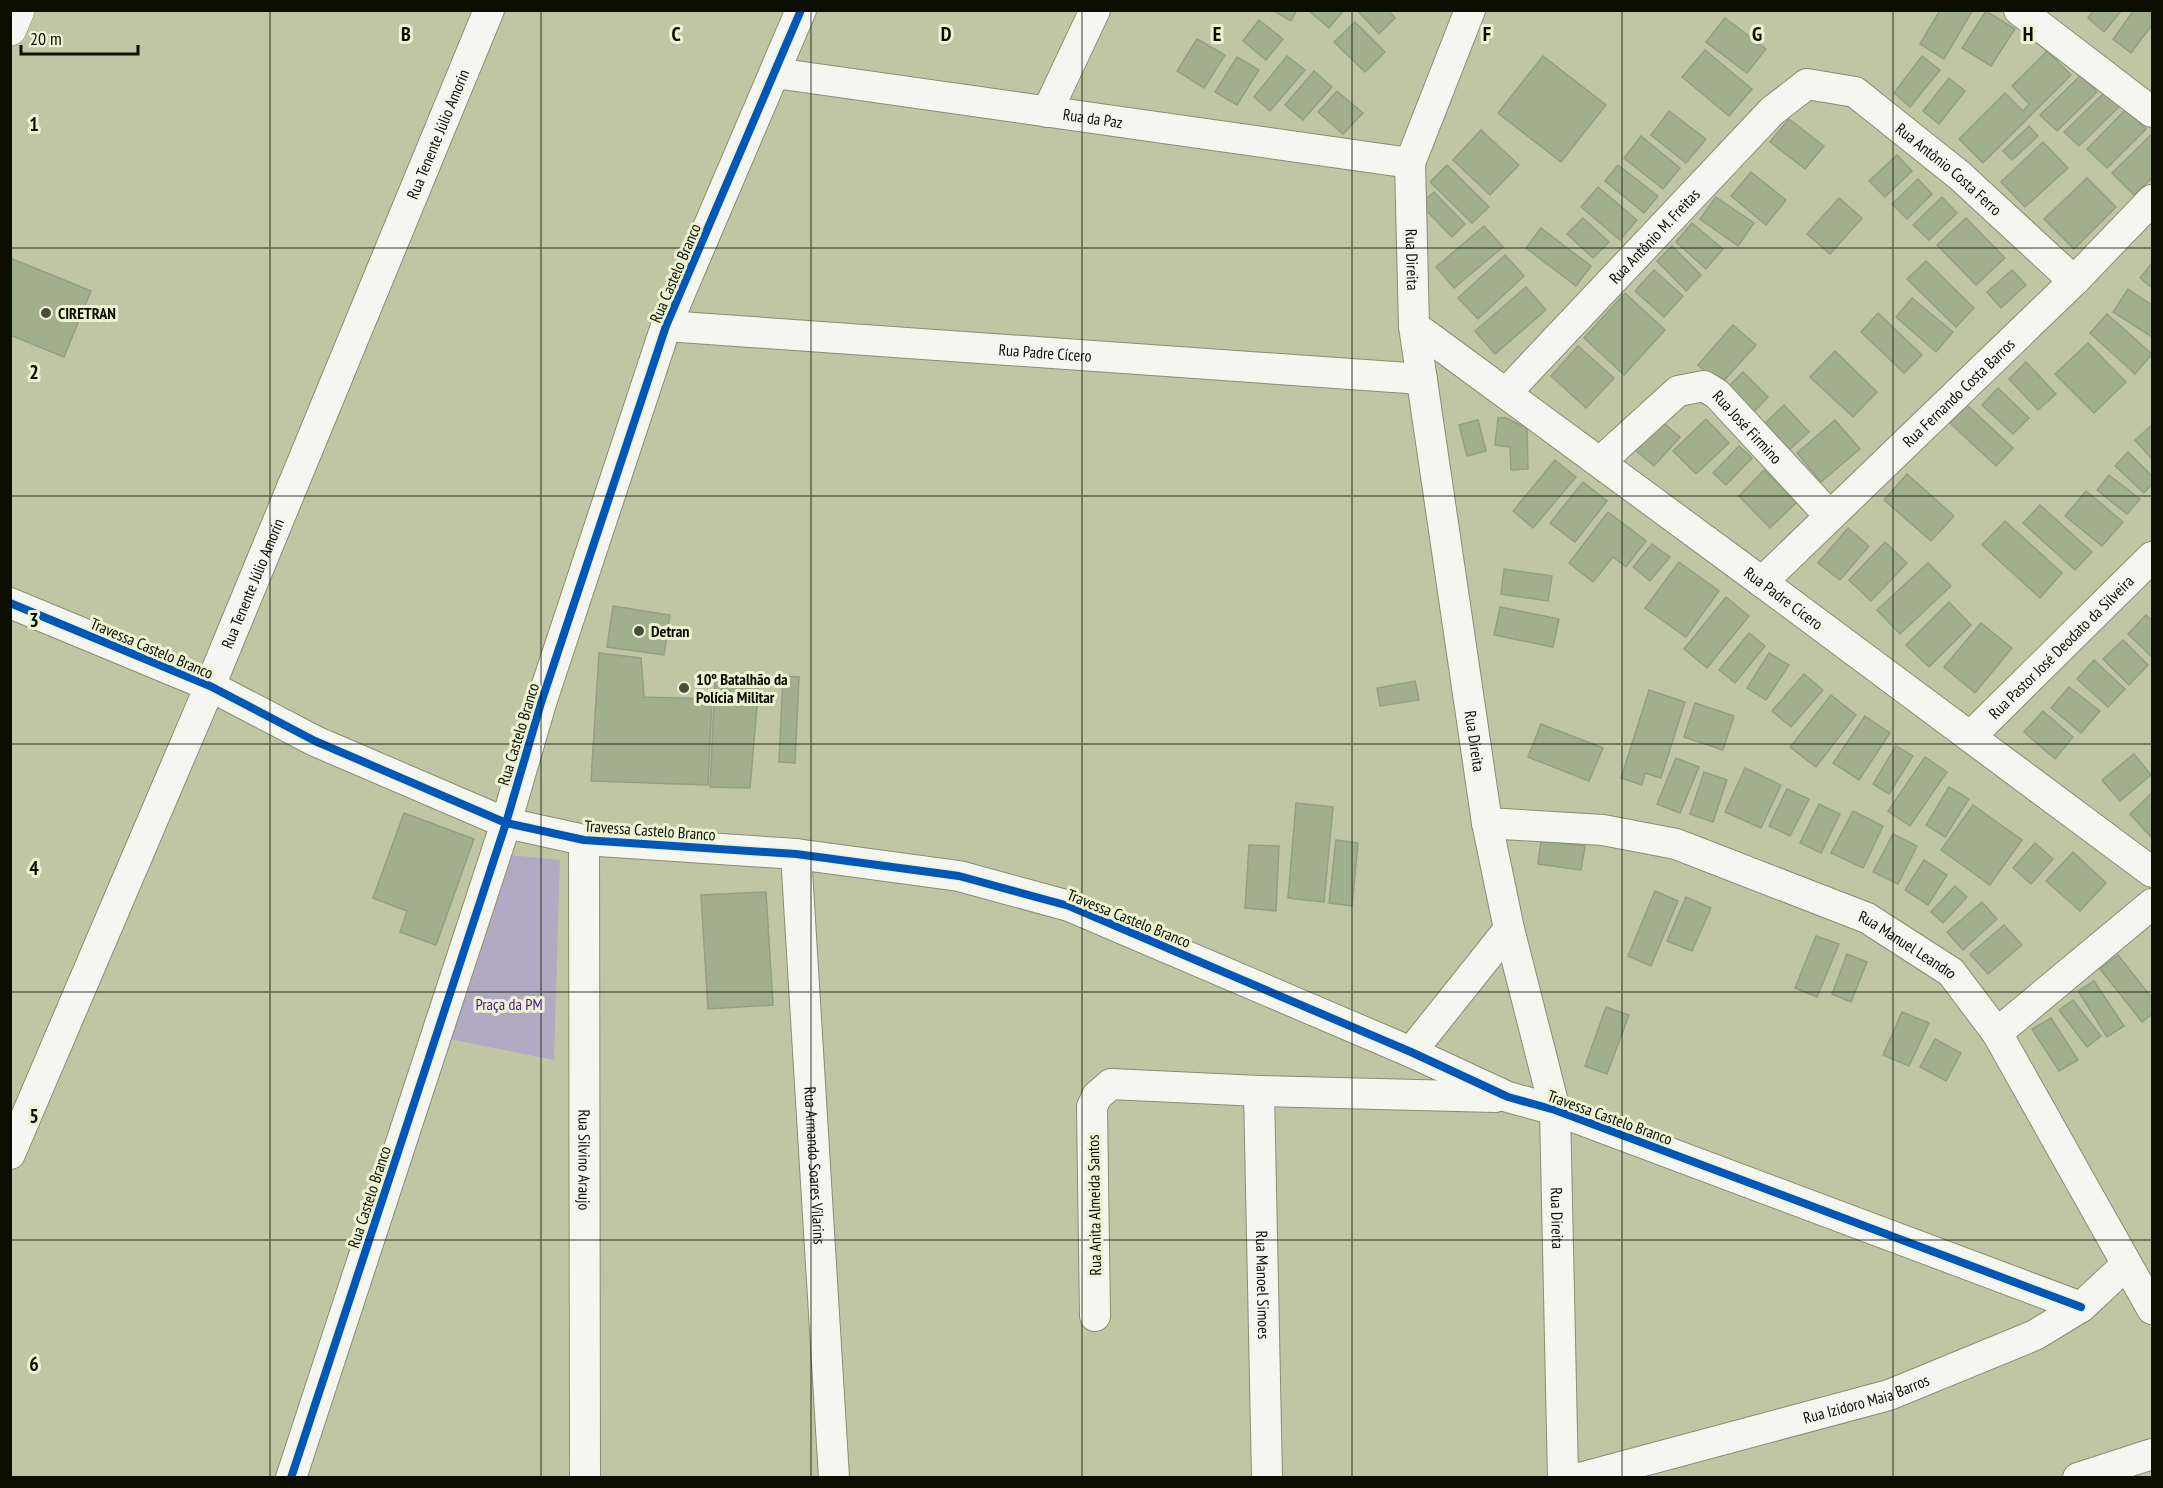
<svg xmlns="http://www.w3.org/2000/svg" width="2163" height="1488" font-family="'PT Sans Narrow',sans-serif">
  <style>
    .green { fill: #b2aac2 }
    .building { fill: #a1af8d; stroke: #959d84; stroke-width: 1.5 }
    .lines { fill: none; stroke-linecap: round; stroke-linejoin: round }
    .minor-casing { stroke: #898d72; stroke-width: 32 }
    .secondary-casing { stroke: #898d72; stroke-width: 34 }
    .minor { stroke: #f6f6f1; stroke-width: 30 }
    .secondary { stroke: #f6f6f1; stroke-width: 33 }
    .cycleway-casing { stroke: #ecf2d2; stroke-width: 11 }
    .cycleway { stroke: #0057b8; stroke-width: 8 }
    .grid { fill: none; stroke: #0c0e00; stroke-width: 1.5; stroke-opacity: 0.55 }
    .poi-dot { fill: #4b4e39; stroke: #ecf2d2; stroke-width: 2 }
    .labels { text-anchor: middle; stroke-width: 6; stroke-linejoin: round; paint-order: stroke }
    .street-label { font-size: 16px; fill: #0c0e00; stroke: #ecf2d2 }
    .poi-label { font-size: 16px; font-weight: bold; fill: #0c0e00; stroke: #ecf2d2; text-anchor: start }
    .park-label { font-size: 16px; fill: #4a168e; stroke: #ecf2d2 }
    .grid-label { font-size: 20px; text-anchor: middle; font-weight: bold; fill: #0c0e00; stroke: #ecf2d2; stroke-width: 6; stroke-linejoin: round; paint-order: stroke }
  </style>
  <rect width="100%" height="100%" fill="#c0c6a3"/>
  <path class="green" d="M511 855 560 860 554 1060 449 1039Z"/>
  <g class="building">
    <path d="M1272 10H1297L1291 21Z"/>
    <path d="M1308 10H1344L1329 28Z"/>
    <path d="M1357 10H1388L1395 18 1379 34Z"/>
    <path d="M1940 10H1973L1944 59 1920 44Z"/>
    <path d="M2094 10H2122L2104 32 2088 18Z"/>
    <path d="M2134 10H2152V25L2131 53 2113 39Z"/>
    <path d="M1986 11 2015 29 1991 66 1962 48Z"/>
    <path d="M1725 18 1766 49 1747 73 1706 42Z"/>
    <path d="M1259 20 1283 39 1266 60 1243 41Z"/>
    <path d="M1355 22 1385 52 1365 72 1334 42Z"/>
    <path d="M1197 39 1225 55 1204 88 1177 71Z"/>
    <path d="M1705 50 1752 89 1729 116 1682 77Z"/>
    <path d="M2047 51 2071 75 1983 163 1959 139 2005 93 2023 111 2029 104 2012 86Z"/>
    <path d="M1287 56 1305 70 1270 111 1254 97Z"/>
    <path d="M1543 56 1606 105 1561 162 1498 113Z"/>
    <path d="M1922 56 1940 70 1910 107 1894 93Z"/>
    <path d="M1237 57 1259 70 1237 105 1215 92Z"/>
    <path d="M1314 71 1332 87 1303 120 1285 105Z"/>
    <path d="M2081 75 2097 92 2057 131 2040 115Z"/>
    <path d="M1949 78 1965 91 1939 124 1923 111Z"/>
    <path d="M2108 89 2123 103 2079 146 2064 132Z"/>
    <path d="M1337 91 1363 113 1343 134 1318 112Z"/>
    <path d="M2126 109 2146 129 2107 168 2087 149Z"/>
    <path d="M1669 111 1706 139 1686 163 1651 135Z"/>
    <path d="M1789 119 1824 146 1805 169 1770 142Z"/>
    <path d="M2029 126 2038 136 2012 160 2003 151Z"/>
    <path d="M1481 130 1519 165 1490 195 1453 160Z"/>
    <path d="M2152 134V178L2134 195 2112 173Z"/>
    <path d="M1641 136 1680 168 1663 189 1624 158Z"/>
    <path d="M2043 142 2068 168 2025 207 2001 182Z"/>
    <path d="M1897 155 1912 171 1885 197 1869 181Z"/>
    <path d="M1447 165 1489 207 1472 223 1430 182Z"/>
    <path d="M1618 165 1658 196 1644 213 1605 181Z"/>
    <path d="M1751 172 1786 200 1766 225 1731 196Z"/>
    <path d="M2087 178 2116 207 2074 249 2044 219Z"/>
    <path d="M1918 179 1932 194 1907 219 1892 204Z"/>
    <path d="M1598 187 1637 220 1620 240 1581 207Z"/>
    <path d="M1434 192 1465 224 1452 237 1420 204Z"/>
    <path d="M1716 197 1754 223 1738 246 1700 219Z"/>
    <path d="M1942 197 1957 213 1929 240 1913 225Z"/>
    <path d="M1839 198 1862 218 1830 254 1807 234Z"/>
    <path d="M1583 218 1609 242 1593 258 1567 234Z"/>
    <path d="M1966 218 2005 258 1976 285 1937 245Z"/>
    <path d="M1692 223 1723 249 1706 269 1676 242Z"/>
    <path d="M1484 226 1503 247 1454 288 1436 267Z"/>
    <path d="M1541 228 1591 266 1576 286 1526 248Z"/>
    <path d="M1672 246 1701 275 1686 291 1657 261Z"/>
    <path d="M1505 255 1524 276 1478 319 1458 298Z"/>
    <path d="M10 258 91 291 64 357 10 335Z"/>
    <path d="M1926 261 1974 308 1956 327 1907 279Z"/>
    <path d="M2152 263V288L2140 278Z"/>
    <path d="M1654 270 1683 296 1664 317 1635 291Z"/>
    <path d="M2012 270 2026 285 2001 308 1987 292Z"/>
    <path d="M1526 287 1546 310 1495 354 1475 331Z"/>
    <path d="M2128 289 2152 305V337L2113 312Z"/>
    <path d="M1625 293 1665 330 1624 375 1584 338Z"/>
    <path d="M1912 298 1953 332 1936 352 1896 317Z"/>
    <path d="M1878 313 1922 355 1904 373 1861 332Z"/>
    <path d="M2107 314 2152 354 2135 374 2090 333Z"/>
    <path d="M1733 325 1756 345 1720 385 1698 365Z"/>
    <path d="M2088 343 2126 382 2094 413 2055 374Z"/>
    <path d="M1578 346 1614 378 1586 408 1551 376Z"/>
    <path d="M1835 351 1877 392 1853 417 1810 377Z"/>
    <path d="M2026 362 2056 394 2038 410 2009 379Z"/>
    <path d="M1743 372 1768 397 1750 416 1724 391Z"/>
    <path d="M1998 388 2029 418 2013 434 1982 405Z"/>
    <path d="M1784 405 1809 432 1788 451 1763 425Z"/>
    <path d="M1967 405 2013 448 1996 466 1950 423Z"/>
    <path d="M1498 418H1506L1527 428 1528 469 1511 470 1510 447 1495 445Z"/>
    <path d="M1706 419 1729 443 1696 474 1673 451Z"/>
    <path d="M1478 420 1486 451 1467 456 1459 425Z"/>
    <path d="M1660 420 1680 437 1654 466 1634 449Z"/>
    <path d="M1835 420 1860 449 1821 482 1797 453Z"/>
    <path d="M2152 425V459L2135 440Z"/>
    <path d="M1739 446 1752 458 1726 485 1713 473Z"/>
    <path d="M2128 452 2152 476V484L2144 493 2115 466Z"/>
    <path d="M1555 460 1576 477 1533 528 1513 511Z"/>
    <path d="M1764 470 1797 502 1770 528 1739 496Z"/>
    <path d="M1907 474 1954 516 1931 541 1884 500Z"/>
    <path d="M2109 475 2140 499 2127 514 2097 490Z"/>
    <path d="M1583 482 1607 501 1575 542 1550 523Z"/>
    <path d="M2086 491 2123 522 2102 546 2065 516Z"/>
    <path d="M2040 505 2092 552 2075 570 2023 523Z"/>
    <path d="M1608 512 1646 541 1626 567 1613 557 1593 582 1569 563Z"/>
    <path d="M2005 521 2062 573 2040 598 1982 545Z"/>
    <path d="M1848 528 1869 546 1840 580 1818 563Z"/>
    <path d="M1885 542 1907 563 1871 601 1849 580Z"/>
    <path d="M1652 544 1670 557 1650 581 1633 567Z"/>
    <path d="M1679 562 1719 591 1686 637 1645 608Z"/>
    <path d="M1928 563 1951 586 1900 634 1877 610Z"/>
    <path d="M1504 569 1552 576 1548 601 1501 594Z"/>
    <path d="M1726 597 1749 616 1707 668 1684 649Z"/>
    <path d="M1949 602 1971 625 1929 667 1906 645Z"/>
    <path d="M613 606 670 615 664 655 607 647Z"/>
    <path d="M1500 607 1559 619 1553 647 1494 635Z"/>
    <path d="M2146 615 2152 620V657L2128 634Z"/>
    <path d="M1981 623 2012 648 1975 693 1944 667Z"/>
    <path d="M1749 633 1765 646 1735 683 1719 670Z"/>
    <path d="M2123 640 2148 665 2129 685 2103 659Z"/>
    <path d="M599 653 641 658 644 697 712 699 708 785 591 781Z"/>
    <path d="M1769 653 1789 665 1766 700 1747 688Z"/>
    <path d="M2094 660 2125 689 2108 707 2077 679Z"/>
    <path d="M1804 674 1823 690 1791 727 1772 711Z"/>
    <path d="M783 676 799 677 795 763 779 762Z"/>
    <path d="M715 681 759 683 750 788 710 787Z"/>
    <path d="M1415 681 1419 700 1380 706 1377 688Z"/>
    <path d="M2069 687 2100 711 2081 733 2051 708Z"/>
    <path d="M1649 690 1685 702 1661 778 1645 773 1642 785 1621 778Z"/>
    <path d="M1831 695 1856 715 1816 767 1790 747Z"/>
    <path d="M1695 703 1734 716 1723 750 1684 737Z"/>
    <path d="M2043 711 2073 737 2055 759 2024 732Z"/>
    <path d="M1865 716 1890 733 1859 780 1833 763Z"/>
    <path d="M1541 724 1603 748 1589 781 1528 757Z"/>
    <path d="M1896 746 1913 756 1889 794 1873 784Z"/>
    <path d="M2134 754 2151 775 2120 801 2102 780Z"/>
    <path d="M1925 757 1947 772 1910 826 1888 811Z"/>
    <path d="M1676 758 1699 767 1680 813 1657 804Z"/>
    <path d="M1745 768 1781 785 1761 828 1725 812Z"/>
    <path d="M1704 772 1727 780 1713 822 1690 814Z"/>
    <path d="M1949 787 1969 799 1945 837 1926 825Z"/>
    <path d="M1787 789 1809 799 1790 836 1769 826Z"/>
    <path d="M2152 793V838L2130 814Z"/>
    <path d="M1296 803 1333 807 1324 902 1288 898Z"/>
    <path d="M1819 804 1840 814 1821 853 1800 843Z"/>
    <path d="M1973 805 2022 840 1990 885 1941 850Z"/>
    <path d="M1853 811 1883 826 1863 868 1831 853Z"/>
    <path d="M404 813 474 839 436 945 400 932 407 911 373 898Z"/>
    <path d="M1893 834 1917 846 1898 884 1873 872Z"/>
    <path d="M1336 840 1358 843 1352 906 1329 903Z"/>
    <path d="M1541 841 1585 846 1581 870 1538 864Z"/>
    <path d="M2035 843 2053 859 2031 884 2013 868Z"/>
    <path d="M1249 845 1279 846 1276 911 1245 908Z"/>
    <path d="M2073 852 2106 883 2080 911 2046 881Z"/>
    <path d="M1924 860 1947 875 1928 905 1905 890Z"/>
    <path d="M1955 886 1967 897 1943 923 1931 912Z"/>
    <path d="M1655 891 1678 901 1651 966 1628 956Z"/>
    <path d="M766 892 773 1005 708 1009 701 895Z"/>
    <path d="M1686 897 1711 908 1692 951 1667 941Z"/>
    <path d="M1982 902 1997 919 1963 950 1947 932Z"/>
    <path d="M2004 925 2022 945 1988 974 1970 954Z"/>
    <path d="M1816 936 1839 944 1817 997 1795 988Z"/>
    <path d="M1847 954 1867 962 1851 1002 1832 994Z"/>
    <path d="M2118 955 2152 998V1014L2142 1022 2100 969Z"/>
    <path d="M2094 981 2124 1026 2107 1037 2078 991Z"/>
    <path d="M2073 1000 2101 1036 2087 1047 2059 1010Z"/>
    <path d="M1606 1007 1629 1015 1607 1074 1585 1066Z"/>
    <path d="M1902 1012 1929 1023 1909 1066 1883 1055Z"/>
    <path d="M2051 1018 2078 1060 2059 1071 2032 1029Z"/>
    <path d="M1935 1039 1961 1053 1946 1081 1920 1067Z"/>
  </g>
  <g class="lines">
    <g class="minor-casing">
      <g id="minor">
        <path id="s1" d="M1470 10 1410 163 1414 326 1487 823 1509 929 1555 1110 1563 1478"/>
        <path d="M2019 10 2152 112"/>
        <path id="s2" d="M775 73 1410 163"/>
        <path d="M1047 112 1095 10"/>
        <path id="s3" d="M666 326 1422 379"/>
        <path id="s4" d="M1414 326 1762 582 2152 872"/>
        <path id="s5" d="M1506 393 1772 111 1807 84 1855 92 1959 175 2074 281"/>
        <path id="s6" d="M1600 462 1678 391 1704 386 1717 394 1830 516"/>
        <path id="s7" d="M1762 582 2074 281 2152 200"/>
        <path d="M10 603 210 686 315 741 506 823 584 840 796 854 959 876 1069 906 1411 1052 1508 1097 1555 1110 2081 1307"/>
        <path id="s8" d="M1970 737 2152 557"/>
        <path id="s9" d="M1487 823 1603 830 1676 844 1867 918 1951 972 1997 1033 2152 1309"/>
        <path id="s10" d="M584 840 585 1478"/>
        <path id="s11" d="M796 854 834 1478"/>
        <path d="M1997 1033 2152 904"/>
        <path d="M1411 1052 1509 929"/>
        <path id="s12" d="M1259 1091 1267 1478"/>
        <path id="s13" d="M10 1154 210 686 489 10"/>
        <path d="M1095 1316 1092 1107 1097 1096 1111 1084 1259 1091 1496 1097"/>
        <path d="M291 1478 506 823 541 703 666 326 801 10"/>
        <path id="s14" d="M1580 1478 1889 1395 2035 1335 2081 1307 2126 1265"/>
        <path d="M2078 1478 2152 1454"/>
      </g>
    </g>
    <g class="secondary-casing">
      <path id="secondary" d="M10 29 18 10"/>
    </g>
    <use href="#minor" class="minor"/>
    <use href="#secondary" class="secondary"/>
    <g class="cycleway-casing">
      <g id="cycleway">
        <path d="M10 603 210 686 315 741 506 823 584 840 796 854 959 876 1069 906 1411 1052 1508 1097 1555 1110 2081 1307"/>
        <path d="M291 1478 506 823 541 703 666 326 801 10"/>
      </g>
    </g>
    <use href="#cycleway" class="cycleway"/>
  </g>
  <path class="grid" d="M270 10V1478M541 10V1478M811 10V1478M1082 10V1478M1352 10V1478M1622 10V1478M1893 10V1478M10 248H2152M10 496H2152M10 744H2152M10 992H2152M10 1240H2152"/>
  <g class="poi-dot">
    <circle cx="46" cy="313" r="6"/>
    <circle cx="639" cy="631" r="6"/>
    <circle cx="684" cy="688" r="6"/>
  </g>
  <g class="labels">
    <g class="street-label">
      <text dy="6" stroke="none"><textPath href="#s2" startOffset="321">Rua da Paz</textPath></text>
      <text dy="6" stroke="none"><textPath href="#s13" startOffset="1106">Rua Tenente Júlio Amorin</textPath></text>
      <text dy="6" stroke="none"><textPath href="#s5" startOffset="602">Rua Antônio Costa Ferro</textPath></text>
      <text dy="6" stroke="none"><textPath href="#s5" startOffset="216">Rua Antônio M. Freitas</textPath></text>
      <text dy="6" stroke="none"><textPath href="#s1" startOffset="261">Rua Direita</textPath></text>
      <text transform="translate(675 273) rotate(-67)" y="6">Rua Castelo Branco</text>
      <text dy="6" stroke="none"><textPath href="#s3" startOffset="380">Rua Padre Cícero</textPath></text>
      <text dy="6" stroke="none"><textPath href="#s7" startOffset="273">Rua Fernando Costa Barros</textPath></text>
      <text dy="6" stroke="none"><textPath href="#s6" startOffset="192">Rua José Firmino</textPath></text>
      <text dy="6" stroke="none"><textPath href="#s13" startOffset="620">Rua Tenente Júlio Amorin</textPath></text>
      <text dy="6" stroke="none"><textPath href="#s4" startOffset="459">Rua Padre Cícero</textPath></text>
      <text dy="6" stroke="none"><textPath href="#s8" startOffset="128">Rua Pastor José Deodato da Silveira</textPath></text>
      <text transform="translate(152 648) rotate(23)" y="6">Travessa Castelo Branco</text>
      <text transform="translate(518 734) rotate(-73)" y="6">Rua Castelo Branco</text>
      <text dy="6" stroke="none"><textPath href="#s1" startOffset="747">Rua Direita</textPath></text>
      <text transform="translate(650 830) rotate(4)" y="6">Travessa Castelo Branco</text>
      <text transform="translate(1129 918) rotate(22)" y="6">Travessa Castelo Branco</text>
      <text dy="6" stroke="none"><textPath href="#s9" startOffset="444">Rua Manuel Leandro</textPath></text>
      <text transform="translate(1610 1117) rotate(20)" y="6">Travessa Castelo Branco</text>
      <text dy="6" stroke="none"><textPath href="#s10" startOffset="320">Rua Silvino Araujo</textPath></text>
      <text dy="6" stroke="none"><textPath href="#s11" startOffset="312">Rua Armando Soares Vilarins</textPath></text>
      <text transform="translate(369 1197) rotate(-72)" y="6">Rua Castelo Branco</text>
      <text transform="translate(1094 1205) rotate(-91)" y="6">Rua Anita Almeida Santos</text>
      <text dy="6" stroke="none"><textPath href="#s1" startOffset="1233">Rua Direita</textPath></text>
      <text dy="6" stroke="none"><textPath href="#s12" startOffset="194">Rua Manoel Simoes</textPath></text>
      <text dy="6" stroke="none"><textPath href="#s14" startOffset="297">Rua Izidoro Maia Barros</textPath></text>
    </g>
    <g class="poi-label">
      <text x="58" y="319">CIRETRAN</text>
      <text x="651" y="637">Detran</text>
      <text x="696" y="685">10º Batalhão da<tspan x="696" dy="18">Polícia Militar</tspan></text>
    </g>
    <g class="park-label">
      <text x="509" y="1010">Praça da PM</text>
    </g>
  </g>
  <g class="grid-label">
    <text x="406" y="41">B</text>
    <text x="676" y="41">C</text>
    <text x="946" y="41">D</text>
    <text x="1217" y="41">E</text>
    <text x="1487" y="41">F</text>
    <text x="1757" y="41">G</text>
    <text x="2028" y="41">H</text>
    <text x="34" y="131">1</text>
    <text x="34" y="379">2</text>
    <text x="34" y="627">3</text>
    <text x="34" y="875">4</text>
    <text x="34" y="1123">5</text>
    <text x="34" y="1371">6</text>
  </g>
  <rect width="2163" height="1488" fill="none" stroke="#0c0e00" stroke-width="24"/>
  <path d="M21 45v9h117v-9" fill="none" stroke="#0c0e00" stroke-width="3"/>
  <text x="30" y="45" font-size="18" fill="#0c0e00" stroke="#ecf2d2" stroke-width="4.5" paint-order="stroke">20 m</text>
</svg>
